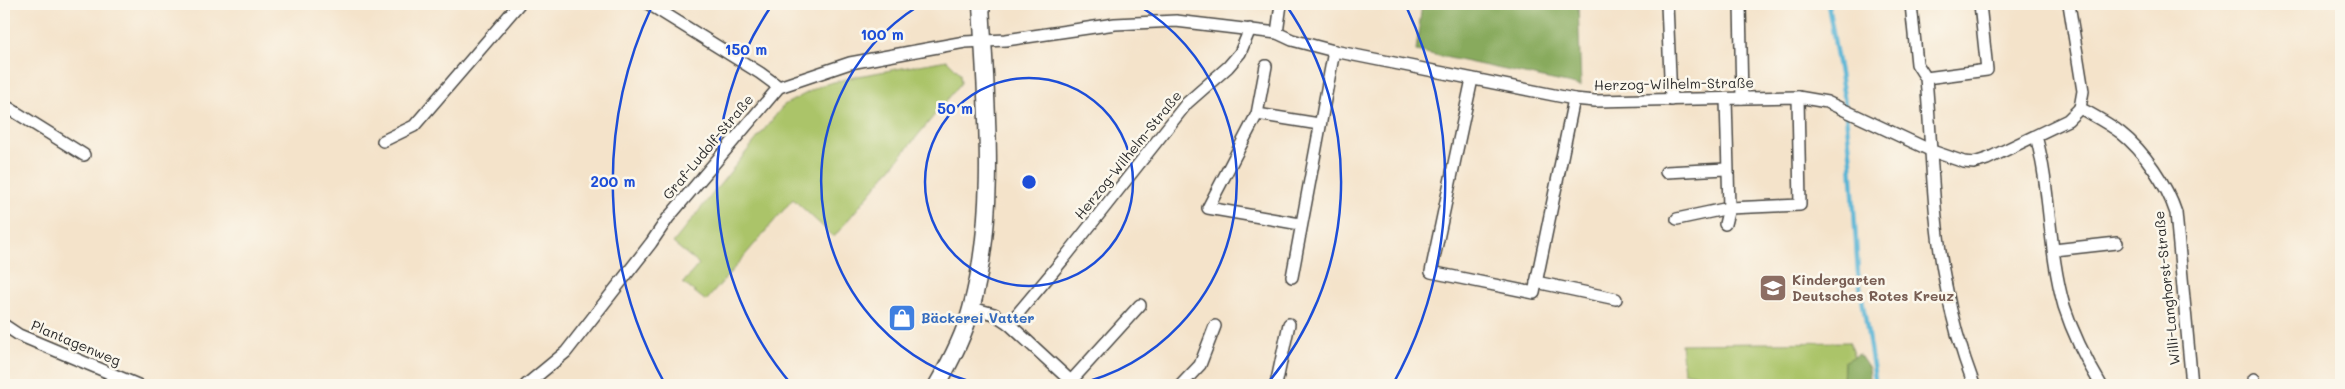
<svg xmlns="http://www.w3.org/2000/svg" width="2345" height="389" font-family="Mali,sans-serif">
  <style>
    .green { fill: #abc469; stroke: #6b784a }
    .forest { fill: #88aa5d; stroke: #5a6a44 }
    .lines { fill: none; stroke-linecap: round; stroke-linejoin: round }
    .stream { stroke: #55b3d4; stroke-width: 4.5 }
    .street-casing { stroke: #494743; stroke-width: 14 }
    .secondary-casing { stroke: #494743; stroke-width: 19 }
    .street { stroke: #fff; stroke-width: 11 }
    .secondary { stroke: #fff; stroke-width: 16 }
    .ring { fill: none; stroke: #1d4ed8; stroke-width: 2.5 }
    .labels { text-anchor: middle; stroke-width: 5; stroke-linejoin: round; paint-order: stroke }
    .street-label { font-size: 14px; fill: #2b2b2b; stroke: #fbf7ec }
    .education-label { font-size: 14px; font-weight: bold; fill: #785e54; stroke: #fbf7ec; text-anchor: start }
    .shop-label { font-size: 14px; font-weight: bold; fill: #366cbe; stroke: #fbf7ec; text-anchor: start }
    .centre { fill: #1d4ed8; stroke: #fbf7ec; stroke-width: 2.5 }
    .ring-label { font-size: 15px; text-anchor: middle; font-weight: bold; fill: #1d4ed8; stroke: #fbf7ec; stroke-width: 5; stroke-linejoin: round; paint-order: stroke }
  </style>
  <rect width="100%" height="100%" fill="#fbf7ec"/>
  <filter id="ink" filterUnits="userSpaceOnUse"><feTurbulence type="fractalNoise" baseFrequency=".02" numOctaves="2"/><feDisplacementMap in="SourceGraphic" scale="10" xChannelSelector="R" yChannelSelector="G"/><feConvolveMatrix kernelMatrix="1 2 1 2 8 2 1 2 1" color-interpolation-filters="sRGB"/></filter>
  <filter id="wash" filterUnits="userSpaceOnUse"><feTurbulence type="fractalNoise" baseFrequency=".0096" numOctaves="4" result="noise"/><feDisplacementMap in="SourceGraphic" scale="20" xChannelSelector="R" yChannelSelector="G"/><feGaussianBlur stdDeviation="1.12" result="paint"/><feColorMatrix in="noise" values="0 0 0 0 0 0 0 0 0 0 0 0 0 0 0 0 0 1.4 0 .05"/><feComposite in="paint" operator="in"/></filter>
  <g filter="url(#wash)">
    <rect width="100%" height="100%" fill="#f4e3ca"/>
    <g class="green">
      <path d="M947 60 960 73 961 83 834 237 793 199 706 301 683 283 699 264 673 243 784 105 822 85 858 76Z"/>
      <path d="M1849 342 1854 357 1844 363 1843 385H1708L1705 377 1684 372 1681 344Z"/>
    </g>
    <g class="forest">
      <path d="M1422 4H1578L1581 86 1416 51Z"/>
      <path d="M1859 354 1869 369 1870 385H1843L1844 362Z"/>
    </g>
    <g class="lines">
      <path class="stream" d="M1828 4 1844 97 1851 162 1858 273 1876 385"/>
    </g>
  </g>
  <g filter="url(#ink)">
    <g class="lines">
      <g class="street-casing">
        <g id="street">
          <path d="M649 4 760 73 779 87"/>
          <path d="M1667 4 1671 100"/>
          <path d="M1740 4 1742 98"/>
          <path d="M1911 4 1917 64 1926 78C1932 147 1932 218 1946 286 1952 320 1962 353 1974 385"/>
          <path d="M2069 4 2083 91 2080 108"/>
          <path d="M1277 33 1281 4"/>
          <path d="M1926 78 1987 70 1980 4"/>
          <path d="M1472 79 1431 272 1534 293 1574 99"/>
          <path d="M4 105 84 155"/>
          <path d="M2080 108C2094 116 2108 123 2121 133 2144 151 2167 185 2176 213L2192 385"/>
          <path d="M1257 114 1266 66"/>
          <path d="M2036 136C2051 191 2048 250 2064 306 2073 334 2086 360 2101 385"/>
          <path d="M383 141 414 126 519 4"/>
          <path d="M1666 172 1726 169"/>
          <path d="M1677 219 1729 208 1800 205 1798 97"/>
          <path d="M1300 224 1208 208 1257 114 1319 124"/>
          <path d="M1725 224 1729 208 1726 99"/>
          <path d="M2054 250 2117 243"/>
          <path d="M1292 277 1334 51"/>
          <path d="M1536 282 1616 299"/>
          <path d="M972 308 994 314 1009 324 1075 385"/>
          <path d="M1009 324 1066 256 1187 103 1228 67 1240 53 1250 29"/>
          <path d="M4 325 19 335 138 385"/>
          <path d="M2254 379 2255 385"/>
          <path d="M1071 381 1140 305"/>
          <path d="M105 385 118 377"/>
          <path d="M526 385 566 352 651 243 668 218 779 87 850 63 965 42 1006 40 1115 24 1176 21 1277 33 1292 40 1334 51 1574 99 1595 101 1798 97 1827 102 1932 151 1964 162 1974 163 1987 159 2068 120 2080 108"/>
          <path d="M1181 385 1200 365 1215 326"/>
          <path d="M1276 385 1289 324"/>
        </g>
      </g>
      <g class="secondary-casing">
        <path id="secondary" d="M937 385C951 361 964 336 971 309 998 211 986 104 981 4"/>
      </g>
      <use href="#street" class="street"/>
      <use href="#secondary" class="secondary"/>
    </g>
  </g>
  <g class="ring">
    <circle cx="1029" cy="182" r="104"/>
    <path d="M984 385A208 208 0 0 1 920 5M1138 5A208 208 0 0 1 1074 385"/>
    <path d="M792 385A312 312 0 0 1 772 5M1286 5A312 312 0 0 1 1266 385"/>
    <path d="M665 384A416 416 0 0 1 652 6M1406 6A416 416 0 0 1 1393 384"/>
  </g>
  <defs>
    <g id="school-square" transform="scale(1.4375)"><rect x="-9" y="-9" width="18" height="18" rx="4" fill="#8d6e63" stroke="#fbf7ec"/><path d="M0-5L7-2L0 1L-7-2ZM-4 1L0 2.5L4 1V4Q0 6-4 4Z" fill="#fff"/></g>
    <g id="shop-square" transform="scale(1.4375)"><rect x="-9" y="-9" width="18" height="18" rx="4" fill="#3f7fe0" stroke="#fbf7ec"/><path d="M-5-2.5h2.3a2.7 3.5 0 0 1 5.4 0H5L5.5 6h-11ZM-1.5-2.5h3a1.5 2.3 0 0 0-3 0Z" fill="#fff"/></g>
  </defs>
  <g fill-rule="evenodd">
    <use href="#school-square" x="1773" y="288"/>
    <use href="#shop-square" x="902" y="318"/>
  </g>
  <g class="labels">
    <g class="street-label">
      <text transform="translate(1674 84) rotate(-1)" y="5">Herzog-Wilhelm-Straße</text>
      <text transform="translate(708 147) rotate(-50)" y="5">Graf-Ludolf-Straße</text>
      <text transform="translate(1128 155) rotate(-51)" y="5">Herzog-Wilhelm-Straße</text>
      <text transform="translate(2167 288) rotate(-96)" y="5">Willi-Langhorst-Straße</text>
      <text transform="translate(76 343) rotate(23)" y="5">Plantagenweg</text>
    </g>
    <g class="education-label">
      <text x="1792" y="285">Kindergarten<tspan x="1792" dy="16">Deutsches Rotes Kreuz</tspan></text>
    </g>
    <g class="shop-label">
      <text x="921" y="323">Bäckerei Vatter</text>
    </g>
  </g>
  <circle cx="1029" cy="182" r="8" class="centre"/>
  <g class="ring-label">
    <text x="882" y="40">100 m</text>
    <text x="746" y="55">150 m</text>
    <text x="955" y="114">50 m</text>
    <text x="613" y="187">200 m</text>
  </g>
  <rect width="2345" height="389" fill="none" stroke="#fbf7ec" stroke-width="20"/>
</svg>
